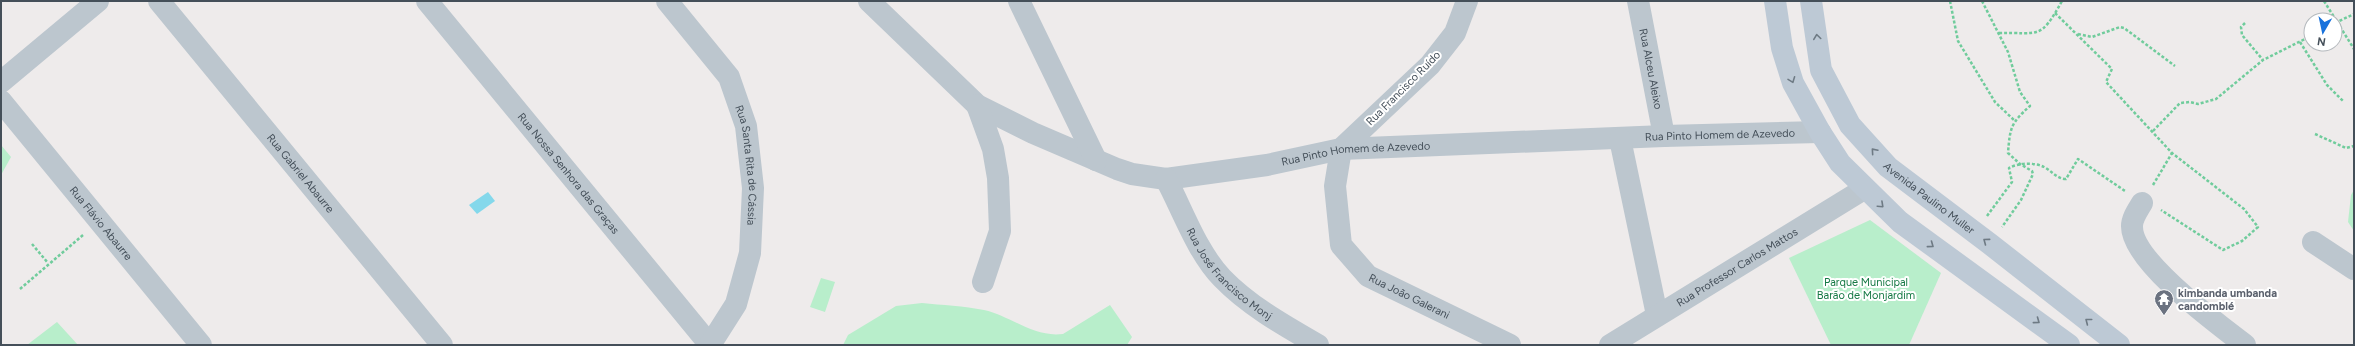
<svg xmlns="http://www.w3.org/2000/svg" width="2355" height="346" font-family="Figtree,sans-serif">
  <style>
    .green { fill: #b8eecb }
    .water { fill: #84d8eb }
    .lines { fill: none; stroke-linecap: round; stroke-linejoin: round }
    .path { stroke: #70cc9c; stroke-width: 2.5; stroke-dasharray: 3 2; stroke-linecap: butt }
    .street { stroke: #bcc6ce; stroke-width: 22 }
    .secondary { stroke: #bdc9d5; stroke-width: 22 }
    .oneway { stroke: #6e7a84 }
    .labels { text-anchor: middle; stroke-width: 4; stroke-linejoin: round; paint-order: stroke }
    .street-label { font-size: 11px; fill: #444f59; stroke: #fff }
    .park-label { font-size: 11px; fill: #167945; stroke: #fff }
    .worship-label { font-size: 11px; font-weight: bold; fill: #5b616d; stroke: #fff; text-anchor: start }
  </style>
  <rect width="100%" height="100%" fill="#eeebeb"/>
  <g class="green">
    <path d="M1 145 11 157 1 175Z"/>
    <path d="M2354 190V231L2348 222 2351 195Z"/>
    <path d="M1870 220 1941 273 1909 345H1831L1789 258Z"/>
    <path d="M821 278 835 282 825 312 810 307Z"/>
    <path d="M922 303C942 305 964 306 984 310 1011 316 1034 338 1063 334L1110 305 1132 337 1127 345H843L848 335 896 306Z"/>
    <path d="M57 322 78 345H27Z"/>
  </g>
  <path class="water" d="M488 192 495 201 477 214 469 205Z"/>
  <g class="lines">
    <g class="path">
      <path d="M1950 1 1958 41 1995 102 2014 120"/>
      <path d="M1982 1 2008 52 2020 92 2030 106C2011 123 2010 127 2008 153L2020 164 2032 171 2033 174 2021 200 2002 227"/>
      <path d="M2324 1 2354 49"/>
      <path d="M2055 13 2112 69 2106 82 2172 153 2244 209 2258 227 2242 241 2223 250 2161 210"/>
      <path d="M2245 23 2241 27 2242 35 2263 60"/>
      <path d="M2335 23 2354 14"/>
      <path d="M1999 33C2039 32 2040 41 2062 1"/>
      <path d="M2078 34 2092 37 2120 27 2124 28 2175 66"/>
      <path d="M2300 42 2327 85 2344 102"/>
      <path d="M2153 131 2180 103 2190 102 2198 104 2216 99 2263 60 2311 36"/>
      <path d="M2315 134 2346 148 2354 146"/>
      <path d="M2153 185 2172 153"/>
      <path d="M1987 216 2012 182 2009 168C2018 163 2034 162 2044 167 2052 171 2057 179 2066 179L2078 159 2125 191"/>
      <path d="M32 244 48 263"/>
      <path d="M20 289 83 235"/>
    </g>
    <g class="street">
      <path id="s1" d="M159 1 442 345"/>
      <path id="s2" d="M427 1 710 345"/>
      <path id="s3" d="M667 1 729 77 746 126 753 188 750 253 736 304 710 345"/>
      <path id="s4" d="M869 1 977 105 1033 133 1117 169 1132 174 1166 179 1267 165 1341 149 1664 136 1820 132"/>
      <path d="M1019 1 1096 160"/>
      <path id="s5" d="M1467 1 1455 33 1430 65 1341 149 1335 186 1341 245 1368 276 1510 345"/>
      <path id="s6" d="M1638 1 1664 136"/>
      <path d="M1 82 98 1"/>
      <path id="s7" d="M1 101 201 345"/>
      <path d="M977 105 993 149 998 178 1000 231 983 282"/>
      <path d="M1620 139 1657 315"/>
      <path id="s8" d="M1166 179C1183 211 1197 252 1222 278 1249 306 1285 326 1318 345"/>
      <path d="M2142 203C2138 210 2132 218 2132 226 2131 261 2218 324 2245 345"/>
      <path d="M2313 242 2354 269"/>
      <path id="s9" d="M1610 345 1864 189"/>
    </g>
    <g class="secondary">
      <path d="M1775 1 1782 48 1793 83 1820 132 1840 163 1900 222 2069 345"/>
      <path id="s10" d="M1811 1 1821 70 1850 125 1888 167 1990 244 2119 345"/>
    </g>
  </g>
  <defs><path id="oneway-chevron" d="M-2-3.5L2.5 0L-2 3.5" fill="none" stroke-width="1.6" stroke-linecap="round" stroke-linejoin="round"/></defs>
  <g class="oneway">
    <use href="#oneway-chevron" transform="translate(1817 37) rotate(-98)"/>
    <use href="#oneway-chevron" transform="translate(1792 80) rotate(69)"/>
    <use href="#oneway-chevron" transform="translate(1874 151) rotate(-131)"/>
    <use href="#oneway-chevron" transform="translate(1881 205) rotate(43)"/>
    <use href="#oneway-chevron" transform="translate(1986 241) rotate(-143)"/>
    <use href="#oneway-chevron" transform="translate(1931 245) rotate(36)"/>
    <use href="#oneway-chevron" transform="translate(2037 321) rotate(36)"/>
    <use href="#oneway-chevron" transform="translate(2088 321) rotate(-142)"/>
  </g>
  <defs>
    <g id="temple-pin" transform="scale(1)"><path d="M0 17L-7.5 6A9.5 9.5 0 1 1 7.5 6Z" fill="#6b7280" stroke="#fff"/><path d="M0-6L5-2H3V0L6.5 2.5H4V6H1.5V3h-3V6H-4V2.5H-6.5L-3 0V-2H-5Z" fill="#fff"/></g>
  </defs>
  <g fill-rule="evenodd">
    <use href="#temple-pin" x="2164" y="299"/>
  </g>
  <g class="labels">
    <g class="street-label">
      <text dy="4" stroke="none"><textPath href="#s6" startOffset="69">Rua Alceu Aleixo</textPath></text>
      <text transform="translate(1403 88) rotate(-45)" y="4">Rua Francisco Ruído</text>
      <text dy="4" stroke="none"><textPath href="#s4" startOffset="911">Rua Pinto Homem de Azevedo</textPath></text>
      <text dy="4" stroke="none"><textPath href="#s4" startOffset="546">Rua Pinto Homem de Azevedo</textPath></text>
      <text dy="4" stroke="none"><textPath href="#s3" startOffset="189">Rua Santa Rita de Cássia</textPath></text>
      <text dy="4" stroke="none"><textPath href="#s1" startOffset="223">Rua Gabriel Abaurre</textPath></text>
      <text dy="4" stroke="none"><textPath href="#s2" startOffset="223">Rua Nossa Senhora das Graças</textPath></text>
      <text dy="4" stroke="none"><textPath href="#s10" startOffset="240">Avenida Paulino Muller</textPath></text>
      <text dy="4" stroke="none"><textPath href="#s7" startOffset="158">Rua Flávio Abaurre</textPath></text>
      <text dy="4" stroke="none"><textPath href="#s9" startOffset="149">Rua Professor Carlos Mattos</textPath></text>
      <text dy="4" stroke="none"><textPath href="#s8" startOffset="116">Rua José Francisco Monj</textPath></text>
      <text dy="4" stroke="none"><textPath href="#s5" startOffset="381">Rua João Galerani</textPath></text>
    </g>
    <g class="park-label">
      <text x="1866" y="286">Parque Municipal<tspan x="1866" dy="13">Barão de Monjardim</tspan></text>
    </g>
    <g class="worship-label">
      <text x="2178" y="297">kimbanda umbanda<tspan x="2178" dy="13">candomblé</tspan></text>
    </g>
  </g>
  <rect width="2355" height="346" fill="none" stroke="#444f59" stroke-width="4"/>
  <g transform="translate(2323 32) rotate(189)"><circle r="19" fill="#ffffff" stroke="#b4b9bd"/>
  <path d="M0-3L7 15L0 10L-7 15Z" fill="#1872dc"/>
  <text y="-6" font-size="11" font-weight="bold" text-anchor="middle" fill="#444f59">N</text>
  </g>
</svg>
